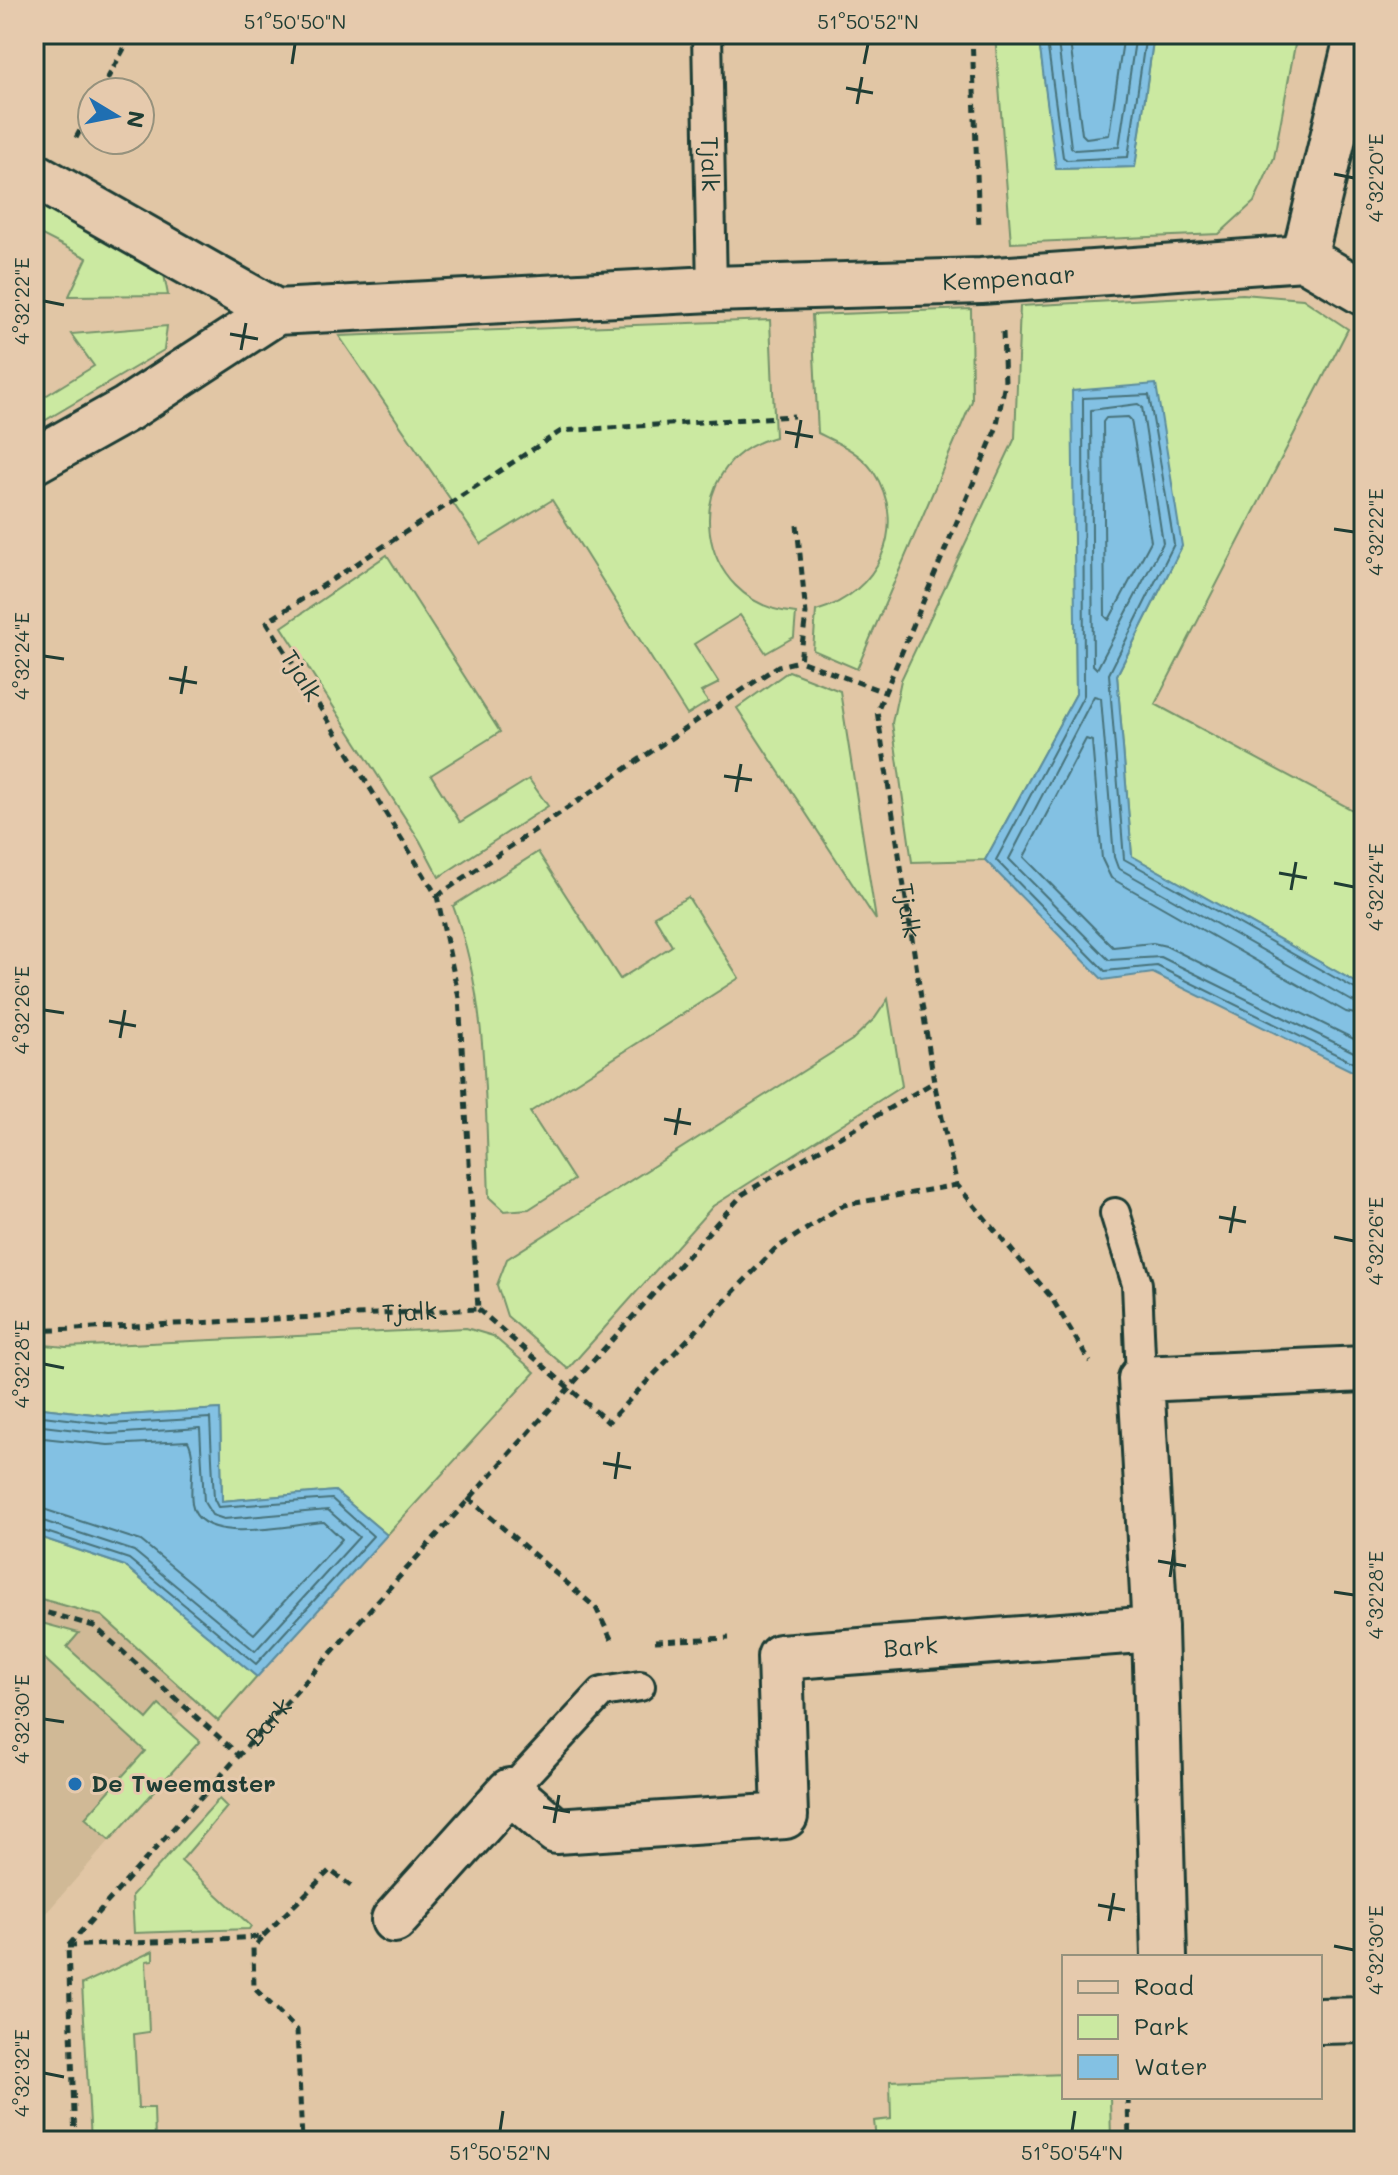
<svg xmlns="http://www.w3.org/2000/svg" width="1398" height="2175" font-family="Mali,sans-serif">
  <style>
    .built { fill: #d0b996 }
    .green { fill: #cbe9a1; stroke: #75936a; stroke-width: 2 }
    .water { fill: #83c1e3; stroke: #5b8c9d; stroke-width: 2 }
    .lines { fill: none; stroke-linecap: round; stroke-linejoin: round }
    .shore { stroke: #47727a; stroke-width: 2 }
    .lane-casing { stroke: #1f3d34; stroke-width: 34 }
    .street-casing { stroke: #1f3d34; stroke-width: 50 }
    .path { stroke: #1f3d34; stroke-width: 5; stroke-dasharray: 8 6; stroke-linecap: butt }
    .lane { stroke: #e6caad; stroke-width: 28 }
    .street { stroke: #e6caad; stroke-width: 44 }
    .ticks { fill: none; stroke: #1f3d34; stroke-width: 3 }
    .poi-dot { fill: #1f6fb2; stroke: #e6caad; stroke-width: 3 }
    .labels { text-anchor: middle; stroke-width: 6; stroke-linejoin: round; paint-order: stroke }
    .street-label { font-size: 24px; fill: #1f3d34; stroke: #e6caad }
    .poi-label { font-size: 24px; font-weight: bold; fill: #1f3d34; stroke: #e6caad; text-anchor: start }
    .neatline { fill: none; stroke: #1f3d34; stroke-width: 3 }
    .ticks-label { font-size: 20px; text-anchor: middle; fill: #1f3d34 }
  </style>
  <rect width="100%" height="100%" fill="#e1c6a5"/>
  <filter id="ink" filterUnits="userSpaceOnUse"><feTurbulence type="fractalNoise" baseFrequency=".0125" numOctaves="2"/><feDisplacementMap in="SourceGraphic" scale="16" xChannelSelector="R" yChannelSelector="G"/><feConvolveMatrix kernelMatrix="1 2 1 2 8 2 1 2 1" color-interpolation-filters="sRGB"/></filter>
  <g filter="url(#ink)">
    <path class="built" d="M34 1590 113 1615 198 1692 86 1818 110 1840 34 1927Z"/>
    <g class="green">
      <path d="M995 34H1038L1057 169 1135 167 1154 34H1297L1274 158 1254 202 1219 234 1011 243Z"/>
      <path d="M34 199 162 264 168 295 69 296 87 258 34 231Z"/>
      <path d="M1243 294 1303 299 1348 329 1155 704 1364 816V987L1132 856 1117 675 1182 546 1073 391 1076 694 985 860 912 862 892 723 901 680 1015 438 1020 306Z"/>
      <path d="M971 309 972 401 857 669 813 650 816 611C878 594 910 527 873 471 860 452 838 443 818 433L812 315Z"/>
      <path d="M770 320 775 437C675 463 694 605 796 613L794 637 766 653 740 615 694 644 719 683 701 692 708 702 687 715 552 500 481 544 339 336Z"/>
      <path d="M167 326 164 350 34 427V403L94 366 71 334Z"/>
      <path d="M387 555 500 732 431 775 460 822 529 779 548 806 439 877 420 841 282 627Z"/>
      <path d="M789 671 840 691 876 920 737 708Z"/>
      <path d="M538 852 620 979 672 946 654 916 688 897 739 978 530 1112 574 1180 529 1209 504 1211 489 1197C485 1100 488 998 453 906Z"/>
      <path d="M888 999 902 1086 713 1206 568 1369 507 1316 497 1285 507 1259 852 1040 875 1018Z"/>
      <path d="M466 1328 493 1336 535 1372 387 1535 335 1491 222 1501 220 1409 110 1416 34 1407V1344L66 1347Z"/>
      <path d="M34 1535 125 1566 257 1677 218 1721 102 1616 34 1597Z"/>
      <path d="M34 1621 79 1633 67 1647 147 1719 159 1705 200 1741 110 1840 85 1818 145 1751 34 1649Z"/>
      <path d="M219 1799 227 1807 181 1861 251 1926 249 1929 134 1933 132 1895Z"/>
      <path d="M153 1951V1960L146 1961 149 2032 134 2034 138 2108H154L155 2141H91L82 1984Z"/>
      <path d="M1064 2074V2097H1110L1111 2141 876 2139 874 2121 891 2119 890 2081Z"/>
    </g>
    <g class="water">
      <path d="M1038 34H1154L1135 167 1056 169Z"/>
      <path d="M1156 384 1182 546 1117 675 1132 856 1364 987V1077L1153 973 1103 980 985 860 1076 694 1072 391Z"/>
      <path d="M34 1407 110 1416 220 1409 222 1501 335 1491 387 1535 257 1677 125 1566 34 1535Z"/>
    </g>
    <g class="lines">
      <g class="shore">
        <path d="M1046 34 1063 157 1067 160 1128 157 1146 34"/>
        <path d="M1057 34 1071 147 1075 150 1119 147 1136 34"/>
        <path d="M1069 34 1082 134 1086 138 1109 135 1124 34"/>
        <path d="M1138 404 1142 407 1163 543 1097 669 1093 665 1091 410Z"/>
        <path d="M1128 417 1131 420 1151 541 1109 620 1105 616 1103 422 1106 418Z"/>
        <path d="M1364 994 1124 859 1109 674 1174 544 1149 395 1083 398 1084 695 996 860 1105 971 1157 966 1364 1068"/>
        <path d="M1364 1004 1352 1001 1118 868 1114 857 1101 698 1094 696 1009 859 1109 960 1161 957 1364 1057"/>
        <path d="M1364 1016 1346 1012 1111 878 1102 859 1092 741 1086 739 1024 857 1113 947 1153 943 1166 946 1364 1044"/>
        <path d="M34 1415 110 1424 210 1418 214 1499 218 1507 332 1499 373 1536 256 1664 129 1559 34 1528"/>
        <path d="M34 1425 110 1434 200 1428 204 1502 212 1515 224 1519 328 1510 359 1537 255 1651 134 1551 34 1518"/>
        <path d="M34 1437 108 1445 188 1441C197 1458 189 1484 192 1504 199 1548 292 1524 324 1522L342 1539 254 1634 141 1541 34 1506"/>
      </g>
      <g class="lane-casing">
        <g id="lane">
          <path id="s4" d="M707 34 712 289"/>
          <path d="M1115 1213 1137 1284 1141 1379"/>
          <path d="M510 1791 602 1692 640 1686"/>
        </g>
      </g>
      <g class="street-casing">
        <g id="street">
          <path d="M34 175 276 312"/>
          <path d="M1304 258 1358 34"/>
          <path id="s5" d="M34 461 127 409 276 312 712 289 981 281 1304 258 1364 293"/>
          <path id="s6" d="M394 1920 510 1791 556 1831 785 1816 780 1657 1155 1629"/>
          <path d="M1164 1957 1155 1629 1141 1379 1364 1369"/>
          <path d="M1320 2021 1364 2020"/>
        </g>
      </g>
      <g class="path">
        <path d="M972 34 979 229"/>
        <path d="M100 92 132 34"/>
        <path d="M76 138 92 108"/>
        <path id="s1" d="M1003 332 1005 383 996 429 877 711 934 1082 957 1185 1051 1297 1090 1362"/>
        <path d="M797 525 806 614 800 661 884 692"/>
        <path d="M437 896 778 666 800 661"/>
        <path d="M478 1309 608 1422 775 1249 844 1205 957 1185"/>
        <path id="s2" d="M34 1331 478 1309 459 998 437 896 267 622 561 431 794 416"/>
        <path d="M468 1498 596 1608 614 1645"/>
        <path d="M34 1609 94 1626 239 1755"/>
        <path d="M655 1641 729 1638"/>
        <path d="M262 1938 253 1948 254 1988 297 2030 302 2141"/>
        <path d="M68 1946 262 1937 330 1870 352 1887"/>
        <path d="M1128 2097 1129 2141"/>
        <path id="s3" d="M75 2141 68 1946 743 1194 934 1082"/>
      </g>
      <use href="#lane" class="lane"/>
      <use href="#street" class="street"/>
    </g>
  </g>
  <path class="ticks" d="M292 64 295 44M864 64 868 44M846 88 873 93M857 104 862 77M1334 174 1354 178M44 301 64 305M230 334 258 339M241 350 246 323M785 432 813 437M796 448 801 420M1334 529 1354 532M44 656 64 659M169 678 197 683M181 694 186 666M724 776 752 780M736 792 741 764M1279 873 1307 878M1334 883 1354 887M1291 890 1296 862M44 1010 64 1013M109 1021 136 1026M120 1038 125 1010M664 1119 691 1124M675 1135 680 1108M1219 1217 1246 1222M1230 1233 1235 1206M1334 1237 1354 1241M44 1364 64 1368M603 1463 631 1468M615 1479 619 1452M1158 1561 1186 1566M1170 1577 1174 1550M1334 1592 1354 1595M44 1719 64 1722M543 1807 570 1812M554 1823 559 1795M1098 1905 1125 1910M1109 1921 1114 1893M1334 1946 1354 1950M44 2073 64 2077M500 2131 503 2111M1072 2131 1075 2111"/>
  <circle class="poi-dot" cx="75" cy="1784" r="8"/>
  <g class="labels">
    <g class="street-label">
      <text dy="8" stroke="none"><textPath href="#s4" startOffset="130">Tjalk</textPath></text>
      <text dy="8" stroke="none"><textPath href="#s5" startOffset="1018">Kempenaar</textPath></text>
      <text transform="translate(301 676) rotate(58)" y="8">Tjalk</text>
      <text dy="8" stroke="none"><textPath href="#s1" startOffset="606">Tjalk</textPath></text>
      <text dy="8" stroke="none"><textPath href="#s2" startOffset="376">Tjalk</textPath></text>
      <text dy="8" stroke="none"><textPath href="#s6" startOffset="754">Bark</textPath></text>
      <text dy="8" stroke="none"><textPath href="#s3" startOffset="496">Bark</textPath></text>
    </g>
    <g class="poi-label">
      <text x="91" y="1792">De Tweemaster</text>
    </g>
  </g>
  <rect width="1398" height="2175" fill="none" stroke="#e6caad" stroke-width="88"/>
  <rect x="1062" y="1955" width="260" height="144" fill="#e6caad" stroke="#96927d" stroke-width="2"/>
  <rect x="1078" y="1981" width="40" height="12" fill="#e6caad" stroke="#96927d" stroke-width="2"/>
  <text x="1134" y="1995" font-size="24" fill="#1f3d34">Road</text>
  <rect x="1078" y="2015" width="40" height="24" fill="#cbe9a1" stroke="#96927d" stroke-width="2"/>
  <text x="1134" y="2035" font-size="24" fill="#1f3d34">Park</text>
  <rect x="1078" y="2055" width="40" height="24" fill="#83c1e3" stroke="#96927d" stroke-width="2"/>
  <text x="1134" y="2075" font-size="24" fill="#1f3d34">Water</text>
  <g transform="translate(116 116) rotate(100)"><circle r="38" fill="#e6caad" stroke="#96927d" stroke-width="2"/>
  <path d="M0-6L14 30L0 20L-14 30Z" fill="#1f6fb2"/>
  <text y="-12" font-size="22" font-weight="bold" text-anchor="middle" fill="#1f3d34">N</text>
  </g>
  <rect x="44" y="44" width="1310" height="2087" class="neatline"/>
  <g class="ticks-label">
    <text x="295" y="29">51°50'50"N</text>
    <text x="868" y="29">51°50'52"N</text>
    <text transform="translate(1376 178) rotate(-90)" y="7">4°32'20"E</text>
    <text transform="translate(22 301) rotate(-90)" y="7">4°32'22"E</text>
    <text transform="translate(1376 532) rotate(-90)" y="7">4°32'22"E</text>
    <text transform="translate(22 656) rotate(-90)" y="7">4°32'24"E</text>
    <text transform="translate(1376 887) rotate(-90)" y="7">4°32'24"E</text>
    <text transform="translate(22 1010) rotate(-90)" y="7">4°32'26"E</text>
    <text transform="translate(1376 1241) rotate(-90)" y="7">4°32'26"E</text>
    <text transform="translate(22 1364) rotate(-90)" y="7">4°32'28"E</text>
    <text transform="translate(1376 1595) rotate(-90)" y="7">4°32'28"E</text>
    <text transform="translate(22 1719) rotate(-90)" y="7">4°32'30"E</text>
    <text transform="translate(1376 1950) rotate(-90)" y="7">4°32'30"E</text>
    <text transform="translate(22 2073) rotate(-90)" y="7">4°32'32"E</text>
    <text x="500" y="2160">51°50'52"N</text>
    <text x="1072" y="2160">51°50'54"N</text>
  </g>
</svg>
